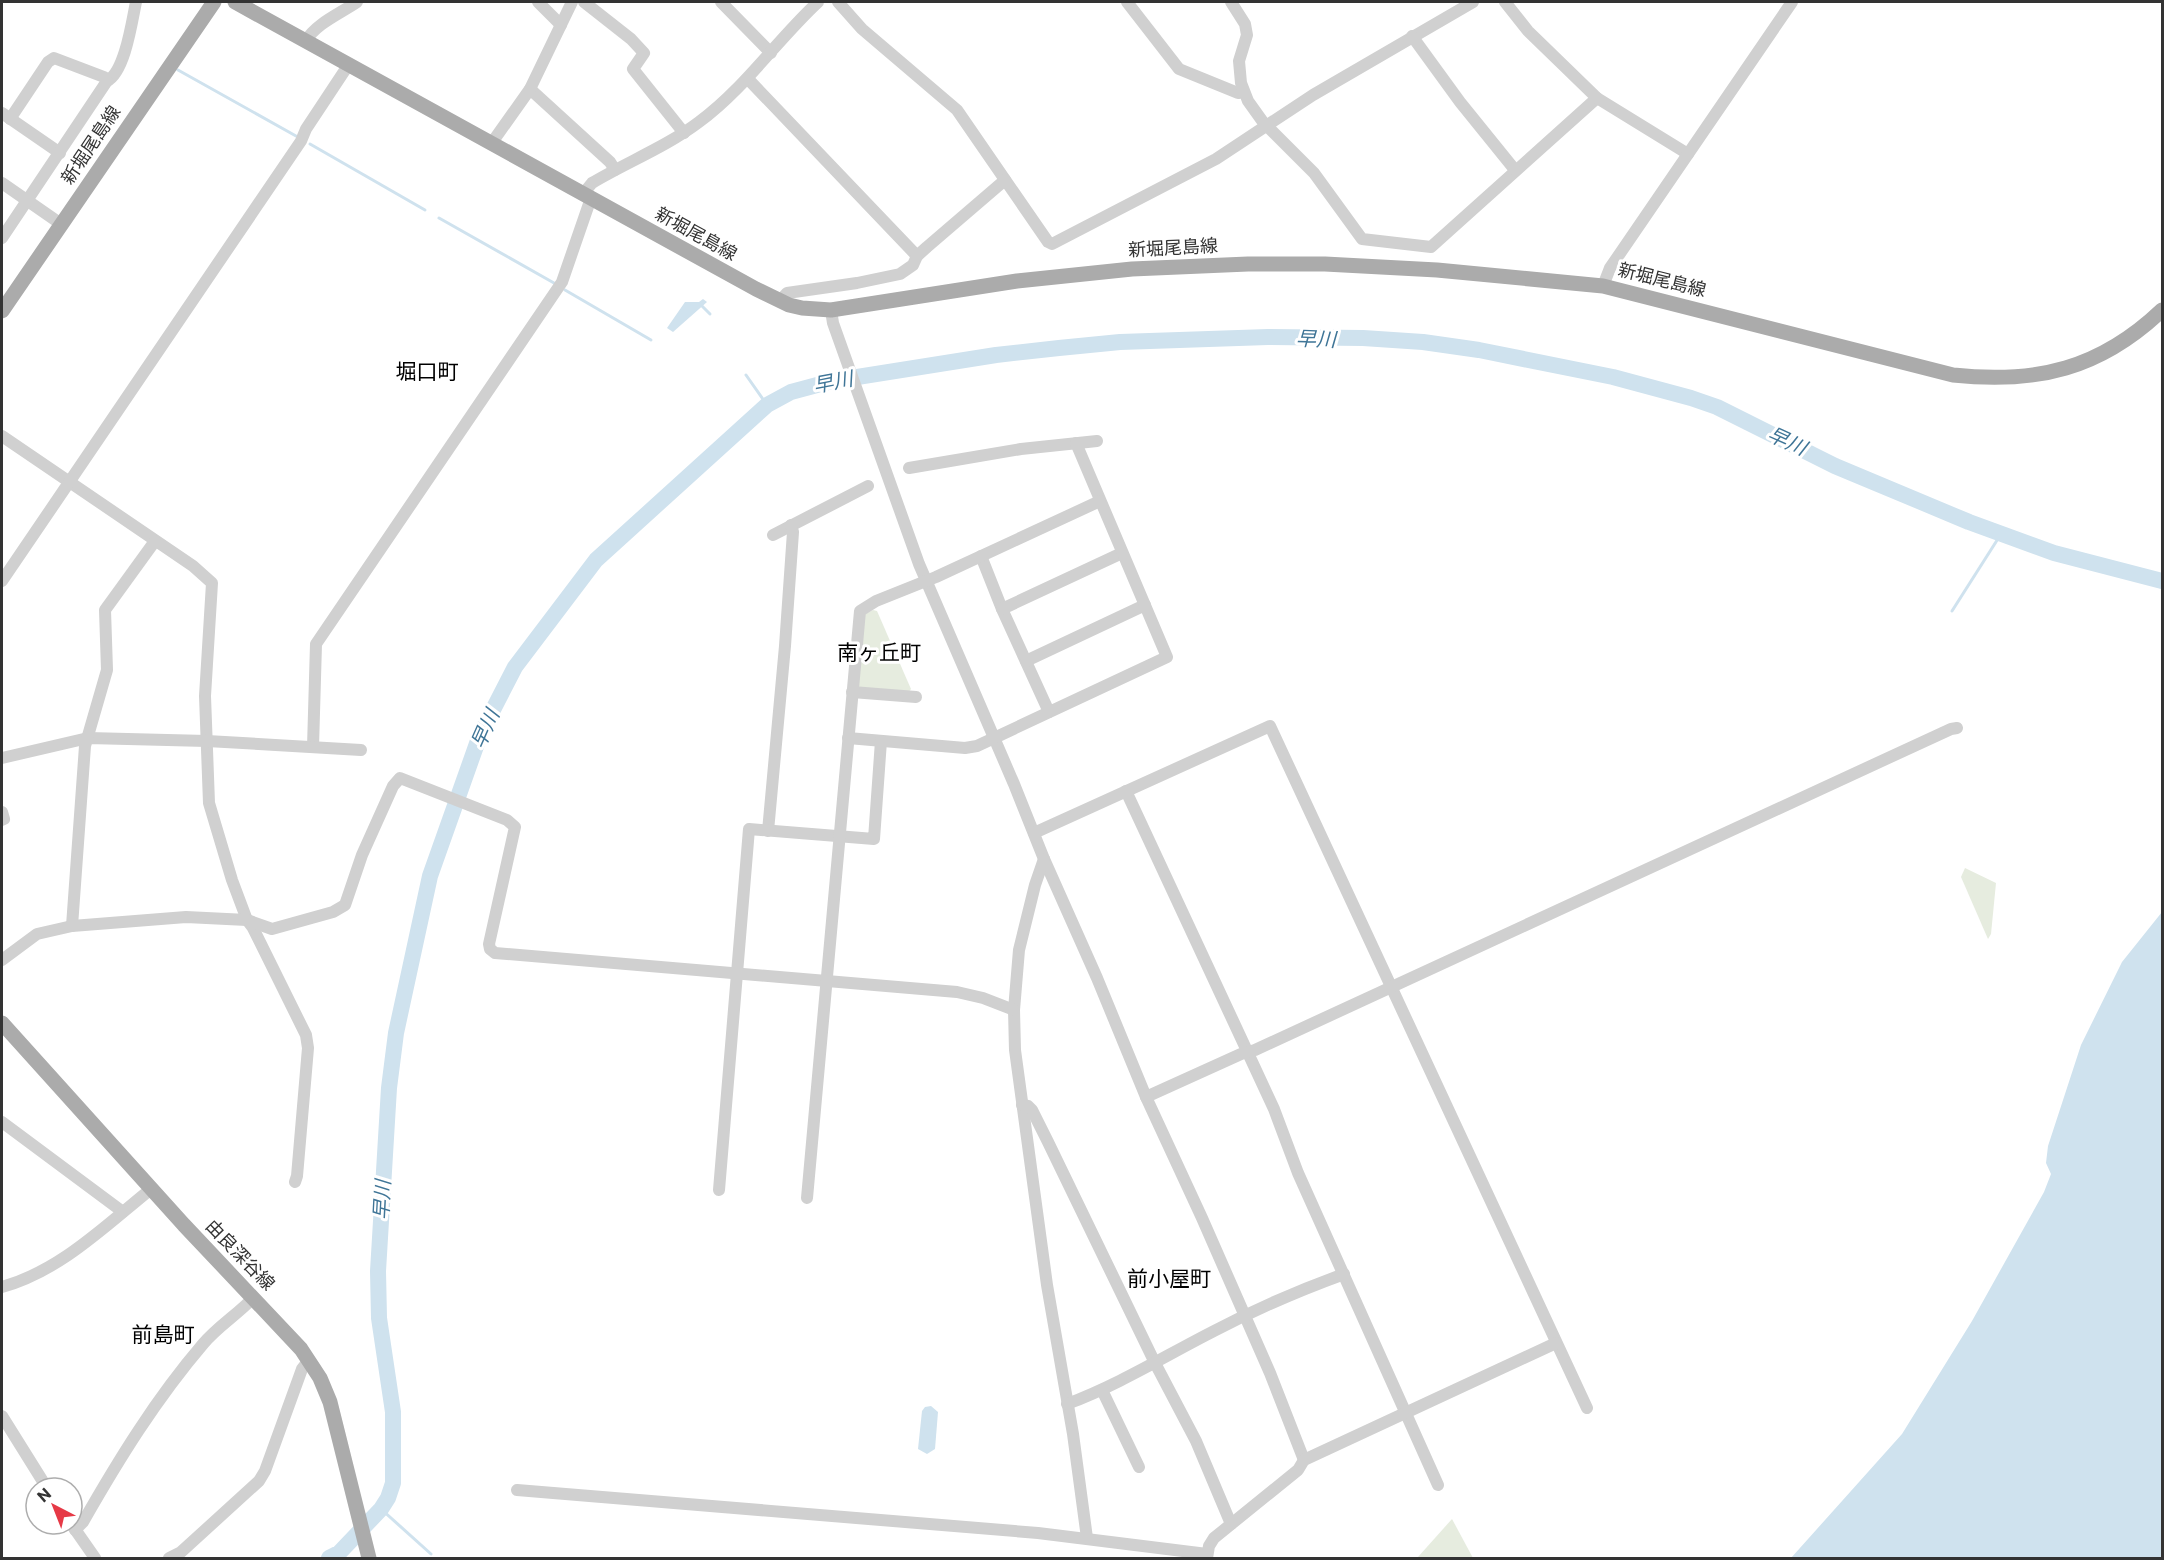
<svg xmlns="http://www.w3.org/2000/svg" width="2164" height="1560" font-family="Commissioner,'Noto Sans JP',sans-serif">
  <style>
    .green { fill: #e6ecdf }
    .water { fill: #cfe2ee }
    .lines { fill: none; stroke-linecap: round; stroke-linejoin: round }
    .stream { stroke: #cfe2ee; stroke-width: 3 }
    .river { stroke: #cfe2ee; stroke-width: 16 }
    .minor { stroke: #d0d0d0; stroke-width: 12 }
    .major { stroke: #ababab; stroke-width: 15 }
    .labels { text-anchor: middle; stroke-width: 6; stroke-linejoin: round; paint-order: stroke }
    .street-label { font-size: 18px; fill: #333; stroke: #fff }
    .water-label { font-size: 20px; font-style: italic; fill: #3f7597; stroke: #fff }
    .quarter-label { font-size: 21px; fill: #000; stroke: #fff }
  </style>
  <rect width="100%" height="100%" fill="#fff"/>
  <g class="green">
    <path d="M873 610 877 611 911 689 907 694 858 687 865 614Z"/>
    <path d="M1965 868 1996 883 1991 934 1988 939 1961 877Z"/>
    <path d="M1452 1519 1473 1558H1418V1557Z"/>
  </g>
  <g class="water">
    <path d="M703 299 707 302 673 332 667 328 685 302H699Z"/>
    <path d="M2162 912V1558H1791L1902 1434 1972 1321 2044 1192 2051 1174 2046 1163 2048 1146 2081 1045 2122 962Z"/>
    <path d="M931 1406 938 1412 935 1449 927 1454 918 1449 922 1411 925 1407Z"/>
  </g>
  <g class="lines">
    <g class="stream">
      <path d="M178 70 296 136"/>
      <path d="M310 144 425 210"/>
      <path d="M439 218 554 283"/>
      <path d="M565 290 651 340"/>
      <path d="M701 305 710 314"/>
      <path d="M746 375 767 405"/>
      <path d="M1952 611 2001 534"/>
      <path d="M381 1509 431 1554"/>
    </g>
    <path class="river" d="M329 1558 339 1553 381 1509 388 1498 393 1483V1412L379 1318 378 1271 389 1088 396 1033 430 876 480 735 515 667 596 560 767 405 791 392 832 381 996 355 1059 348 1120 342 1268 337 1363 338 1423 342 1479 350 1613 377 1691 398 1717 407 1835 466 1969 522 2054 553 2162 581"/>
    <g class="minor">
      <path d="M538 2 561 25"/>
      <path d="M584 2 631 39 644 53 633 69 684 133"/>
      <path d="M721 2 771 53"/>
      <path d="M838 2 862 29 957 110 1048 242 1052 244 1216 159 1313 95 1473 2"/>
      <path d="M1127 2 1179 69 1238 93 1243 92"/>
      <path d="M1231 2 1245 24 1247 35 1239 61 1241 83 1248 101 1263 122 1314 173 1362 239 1431 247 1597 98"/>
      <path d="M1505 2 1528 31 1597 98 1688 154"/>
      <path d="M1412 36 1460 102 1515 170"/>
      <path d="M306 41C315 24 341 13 357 2"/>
      <path d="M748 79 917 256"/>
      <path d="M107 81C125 72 132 21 136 2"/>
      <path d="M530 89 610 162 615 170"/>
      <path d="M2 113 60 153"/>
      <path d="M491 144 530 89 572 2"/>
      <path d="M2 183 61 224"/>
      <path d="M583 194 592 183C627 162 666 147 699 122 745 88 777 40 818 2"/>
      <path d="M2 238 107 81 104 77 54 58 48 62 10 119"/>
      <path d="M1603 286 1610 268 1792 2"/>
      <path d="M780 301 787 293 857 283 900 274 913 265 917 256 927 247 1005 180"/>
      <path d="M831 310 833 323 919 564 1014 784 1044 859 1097 978 1146 1097 1202 1218 1270 1373 1304 1460"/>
      <path d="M2 436 193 566 212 583 205 696 209 803 232 880 247 920 253 928 306 1035 308 1048 297 1176 295 1182"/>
      <path d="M909 468 1021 449 1097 441"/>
      <path d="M773 535 868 486"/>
      <path d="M981 556 1002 609 1049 712"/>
      <path d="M2 581 301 141 306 129 349 64"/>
      <path d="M1002 609 1122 553"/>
      <path d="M1026 661 1145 605"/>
      <path d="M852 692 916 697"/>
      <path d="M848 738 965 748 977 746 1167 657 1076 443"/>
      <path d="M313 747 316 644 562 282 591 198"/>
      <path d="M2 758 88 738 207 741 361 750"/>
      <path d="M1126 791 1248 1053 1274 1109 1298 1173 1438 1485"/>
      <path d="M2 812 4 819 2 820"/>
      <path d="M768 831 785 646 793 532 791 525"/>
      <path d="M1034 833 1270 726 1587 1408"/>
      <path d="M1044 859 1035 885 1019 950 1014 1010 1015 1050 1047 1285 1073 1434 1087 1538"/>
      <path d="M72 926 85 746 107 670 105 610 155 541"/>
      <path d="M2 960 37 934 72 926 186 917 247 920 272 929 333 912 345 905 362 855 393 786 400 778 507 820 515 827 489 944 490 949 495 953 957 992 983 998 1014 1010"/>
      <path d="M1146 1097 1241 1054 1255 1050 1951 729 1957 728"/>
      <path d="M1022 1105 1028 1106 1032 1110 1048 1142 1155 1363 1196 1441 1231 1524"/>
      <path d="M2 1122 123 1212"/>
      <path d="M719 1190 749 829 874 839 881 741"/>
      <path d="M807 1198 860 611 876 601 936 577 1100 501"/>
      <path d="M2 1287C60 1271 105 1226 151 1189"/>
      <path d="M1102 1390 1139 1467"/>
      <path d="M1067 1404C1118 1385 1165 1356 1214 1331 1256 1309 1300 1290 1344 1274"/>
      <path d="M2 1416 47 1488"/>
      <path d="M517 1490 1038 1533 1207 1554"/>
      <path d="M72 1525 95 1558"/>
      <path d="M75 1530 83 1522C119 1459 156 1399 203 1344 217 1327 238 1314 253 1298"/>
      <path d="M169 1558 181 1552 259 1481 265 1471 302 1369 309 1360"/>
      <path d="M1207 1558 1209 1546 1214 1538 1298 1470 1304 1460 1556 1343"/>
    </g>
    <g class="major">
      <path d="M235 2 756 289 789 305 802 308 831 310 1017 281 1132 269 1248 264H1325L1437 270 1603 286 1953 375C2037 384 2100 369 2162 310"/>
      <path d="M2 311 214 2"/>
      <path d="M2 1023 184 1225 301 1349 320 1378 330 1402 369 1558"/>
    </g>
  </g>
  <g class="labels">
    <g class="street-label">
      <text transform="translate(91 145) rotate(-56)" y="6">新堀尾島線</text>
      <text transform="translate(696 234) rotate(29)" y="6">新堀尾島線</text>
      <text transform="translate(1173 248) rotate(-3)" y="6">新堀尾島線</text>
      <text transform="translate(1662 280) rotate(14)" y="6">新堀尾島線</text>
      <text transform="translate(240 1255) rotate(46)" y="6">由良深谷線</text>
    </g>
    <g class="water-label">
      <text transform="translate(1316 339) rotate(2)" y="7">早川</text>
      <text transform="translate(833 382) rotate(-11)" y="7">早川</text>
      <text transform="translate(1787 441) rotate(24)" y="7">早川</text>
      <text transform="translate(485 729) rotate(-66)" y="7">早川</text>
      <text transform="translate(382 1200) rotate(-87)" y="7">早川</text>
    </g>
    <g class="quarter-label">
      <text x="427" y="379">堀口町</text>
      <text x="879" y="660">南ヶ丘町</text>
      <text x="1169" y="1286">前小屋町</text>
      <text x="163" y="1342">前島町</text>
    </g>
  </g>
  <rect width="2164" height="1560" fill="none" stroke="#333333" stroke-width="6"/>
  <g transform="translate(54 1506) rotate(318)"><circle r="28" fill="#ffffff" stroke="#adadad" stroke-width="1.5"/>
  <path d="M0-4.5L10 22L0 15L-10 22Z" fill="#e63946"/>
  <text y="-9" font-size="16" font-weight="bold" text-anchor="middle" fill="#333333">N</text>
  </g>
</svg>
